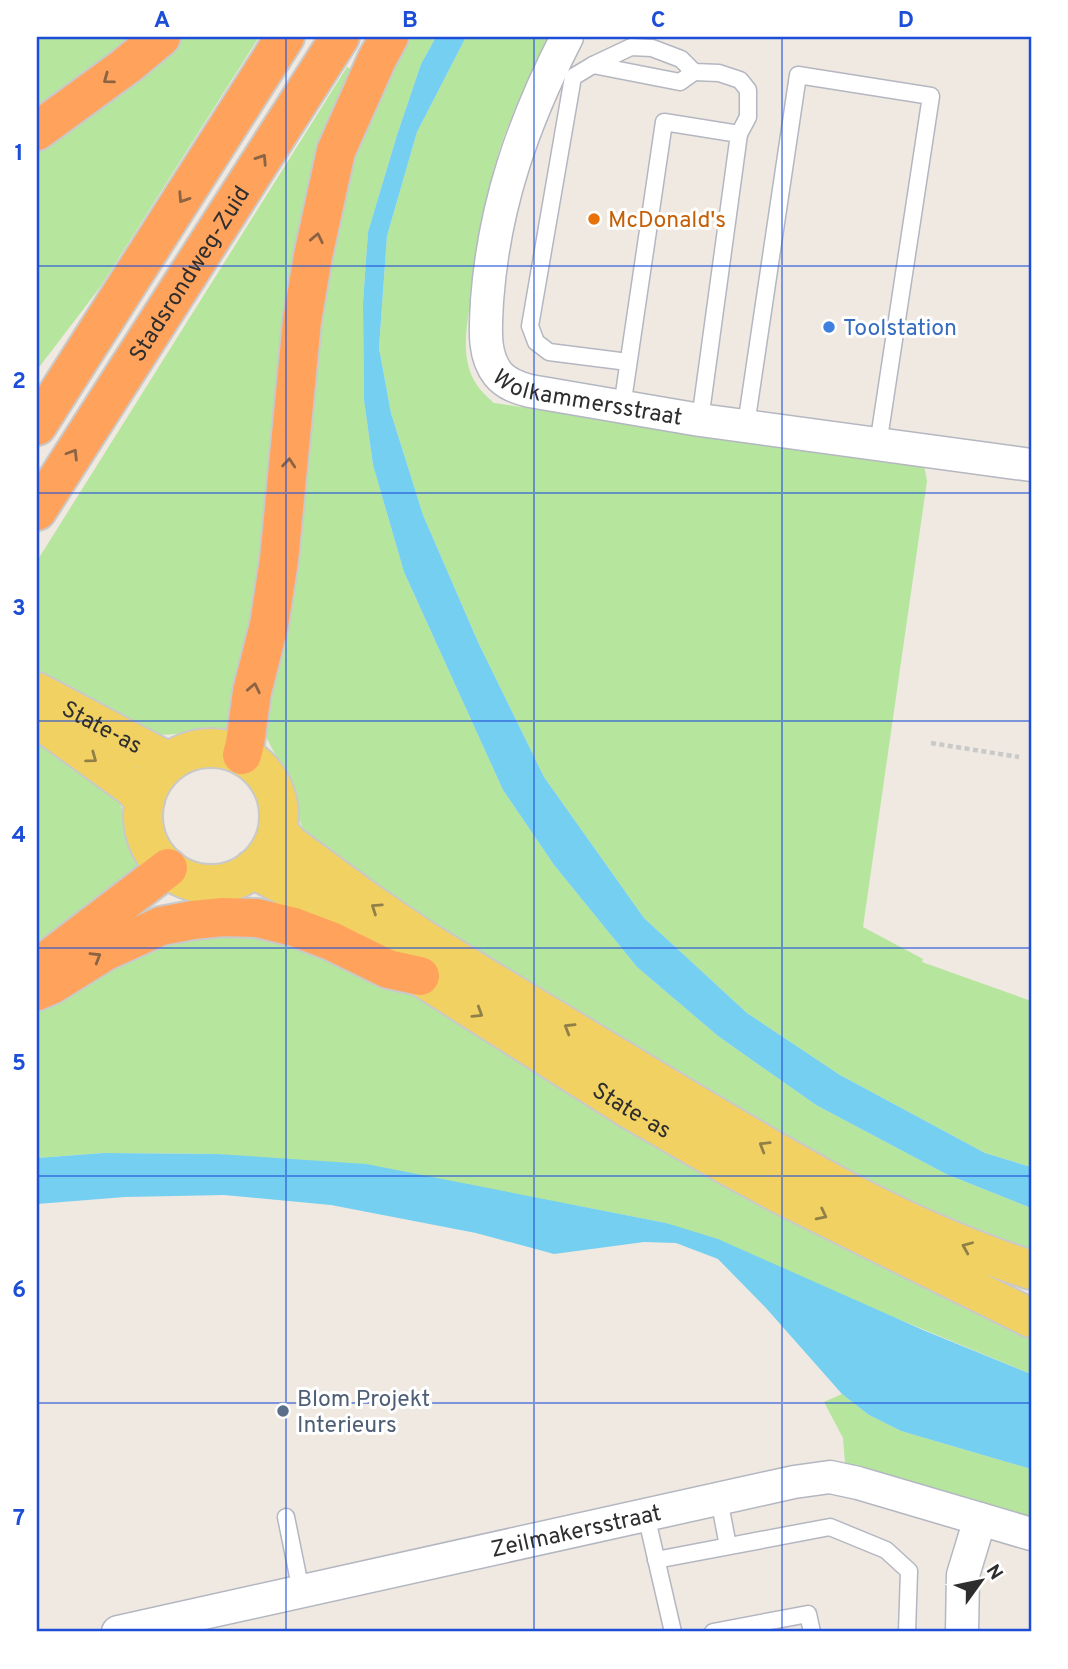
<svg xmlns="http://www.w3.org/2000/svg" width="1068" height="1669" font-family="Overpass,sans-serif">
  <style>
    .green { fill: #b6e59e }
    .water { fill: #75cff0 }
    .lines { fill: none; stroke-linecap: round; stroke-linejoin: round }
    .lane-casing { stroke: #b4b7c1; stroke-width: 19 }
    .street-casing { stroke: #b4b7c1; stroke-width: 35 }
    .primary-casing { stroke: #c9c9c9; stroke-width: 42 }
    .highway-casing { stroke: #c9c9c9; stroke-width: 42 }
    .path { stroke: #c9c9c9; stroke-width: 4.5; stroke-dasharray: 5 3.5; stroke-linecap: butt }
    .lane { stroke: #fff; stroke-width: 16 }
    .street { stroke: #fff; stroke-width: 32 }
    .primary { stroke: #f2d163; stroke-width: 38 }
    .highway { stroke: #ffa35c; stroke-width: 38 }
    .oneway { stroke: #8c6343 }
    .oneway2 { stroke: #908048 }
    .grid { fill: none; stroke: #1d4ed8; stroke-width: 2; stroke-opacity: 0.55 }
    .food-dot { fill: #e8710a; stroke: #fff; stroke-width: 2.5 }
    .shop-dot { fill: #3f7fe0; stroke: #fff; stroke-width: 2.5 }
    .service-dot { fill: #5c6f8a; stroke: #fff; stroke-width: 2.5 }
    .labels { text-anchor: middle; stroke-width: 6; stroke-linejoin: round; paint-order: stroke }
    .food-label { font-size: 23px; fill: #c56008; stroke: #fff; text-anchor: start }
    .street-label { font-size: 23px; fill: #2e2e2e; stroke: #fff }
    .shop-label { font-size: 23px; fill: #366cbe; stroke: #fff; text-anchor: start }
    .service-label { font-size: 23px; fill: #4e5e75; stroke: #fff; text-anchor: start }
    .neatline { fill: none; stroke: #1d4ed8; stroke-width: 2.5 }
    .grid-label { font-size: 23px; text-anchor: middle; font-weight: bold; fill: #1d4ed8 }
  </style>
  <rect width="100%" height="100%" fill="#efe9e1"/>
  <g class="green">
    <path d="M37 37H140L37 115Z"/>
    <path d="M178 37H259L101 286 37 370V144Z"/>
    <path d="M401 37H436L421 64 397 135 368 232 363 303 364 400 373 465 404 572 503 790 554 865 637 967 718 1036 816 1105 946 1174 1031 1208V1258L918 1212 474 958 305 834C297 819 299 801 292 785 285 765 270 752 264 729L305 385 349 161Z"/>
    <path d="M466 37H548C526 83 503 130 491 180 482 215 478 250 473 285 470 308 463 337 467 359 470 379 479 390 494 403L924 465 927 481 863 927 923 959 922 962 1031 1001V1167L985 1153 840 1075 747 1013 644 918 544 777 478 642 423 515 391 413 379 348 387 236 417 132Z"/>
    <path d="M347 67 358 73 276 482 231 735 218 732 194 735 193 730C176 735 164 736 146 733L37 673V561Z"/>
    <path d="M37 730 118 800 123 811 125 829H130L138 853 147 866 37 956Z"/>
    <path d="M251 931 405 989 1031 1334V1374L666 1223 568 1204 217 1154 104 1153 37 1158V1005L148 942Z"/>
    <path d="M842 1394 869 1415 901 1431 1031 1469V1517L845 1463 843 1438 824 1402Z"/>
  </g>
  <g class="water">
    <path d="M436 37H466L417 132 387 236 379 348 391 413 423 515 478 642 544 777 644 918 747 1013 840 1075 985 1153 1031 1167V1208L946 1174 816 1105 718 1036 637 967 554 865 503 790 404 572 373 465 364 400 363 303 368 232 397 135 421 64Z"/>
    <path d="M104 1153 217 1154 366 1164 666 1223 718 1239 923 1330 1031 1374V1469L901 1431 869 1415 842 1394 766 1308 718 1259 676 1243 644 1242 554 1254 476 1233 331 1205 224 1195 125 1197 37 1204V1158Z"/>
  </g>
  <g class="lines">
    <g class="lane-casing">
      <g id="lane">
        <path d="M593 65 631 47 652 48 681 59 694 72 719 73 740 80 748 90V117L739 134"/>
        <path d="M628 362 549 352 536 342 530 326 573 77 593 65 680 82 694 72"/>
        <path d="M622 407 664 122 739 134 700 420"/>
        <path d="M746 425 798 75 931 96 878 445"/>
        <path d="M719 1499 728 1546"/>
        <path d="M646 1515 673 1632"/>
        <path d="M286 1517 301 1591"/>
        <path d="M656 1560 830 1527 886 1550 909 1571 907 1632"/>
        <path d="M713 1632 808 1614 812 1632"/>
      </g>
    </g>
    <g class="street-casing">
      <g id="street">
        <path id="s1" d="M567 37C523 123 494 205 487 301 486 325 482 354 498 374 506 384 518 388 530 391L700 420 1031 465"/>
        <path id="s2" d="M118 1632 794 1482 830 1477 858 1483 1031 1534"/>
        <path d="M962 1632 963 1575 980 1519"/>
      </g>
    </g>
    <g class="primary-casing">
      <g id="primary">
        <path id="s3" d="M37 692 169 762"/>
        <path d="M37 718 131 786 145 800"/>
        <circle cx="211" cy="816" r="68"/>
        <path d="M278 831 289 844 368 902 421 938C502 989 584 1037 666 1087 786 1159 897 1227 1031 1270"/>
        <path id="s4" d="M253 869 310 899 391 950 420 976 628 1108 727 1165 782 1195 1031 1318"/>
      </g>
    </g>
    <g class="highway-casing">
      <g id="highway">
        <path d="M37 131 126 66 161 37"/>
        <path d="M37 426 285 37"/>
        <path id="s5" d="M37 511 340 37"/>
        <path d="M242 755 245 743 252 692 269 625 279 560 302 321 313 256 336 151 377 59 389 37"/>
        <path d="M37 968 168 868"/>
        <path d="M37 991 51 985 104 952 161 926 193 920 223 917 257 918 294 927 331 941 388 969 420 976"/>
      </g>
    </g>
    <path class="path" d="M931 743 1019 757"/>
    <use href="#lane" class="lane"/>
    <use href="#street" class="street"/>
    <use href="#primary" class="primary"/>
    <use href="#highway" class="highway"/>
  </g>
  <defs><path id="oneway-chevron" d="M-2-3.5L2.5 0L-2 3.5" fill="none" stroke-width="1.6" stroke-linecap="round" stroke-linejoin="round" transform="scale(1.75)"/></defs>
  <g class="oneway">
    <use href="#oneway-chevron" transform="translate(108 79) rotate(144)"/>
    <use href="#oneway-chevron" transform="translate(262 159) rotate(-57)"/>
    <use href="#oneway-chevron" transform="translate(183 198) rotate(123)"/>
    <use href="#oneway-chevron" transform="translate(317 238) rotate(-78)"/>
    <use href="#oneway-chevron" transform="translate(73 454) rotate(-58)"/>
    <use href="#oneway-chevron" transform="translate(289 463) rotate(-85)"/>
    <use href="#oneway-chevron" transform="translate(254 688) rotate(-78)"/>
    <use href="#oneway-chevron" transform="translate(96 957) rotate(-31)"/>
  </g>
  <g class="oneway2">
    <use href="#oneway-chevron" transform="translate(92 758) rotate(36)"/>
    <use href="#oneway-chevron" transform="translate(376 908) rotate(-146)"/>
    <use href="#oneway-chevron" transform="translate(478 1013) rotate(32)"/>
    <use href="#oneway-chevron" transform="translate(569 1028) rotate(-149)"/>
    <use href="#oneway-chevron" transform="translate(764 1146) rotate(-149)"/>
    <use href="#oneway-chevron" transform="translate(822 1215) rotate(27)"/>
    <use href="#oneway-chevron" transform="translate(967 1247) rotate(-157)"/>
  </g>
  <path class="grid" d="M286 37V1632M534 37V1632M782 37V1632M37 266H1031M37 493H1031M37 721H1031M37 948H1031M37 1176H1031M37 1403H1031"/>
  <circle class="food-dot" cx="594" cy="219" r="7"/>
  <circle class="shop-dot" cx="829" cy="327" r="7"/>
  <circle class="service-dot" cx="283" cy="1411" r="7"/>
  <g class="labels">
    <g class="food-label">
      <text x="608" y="227">McDonald's</text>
    </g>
    <g class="street-label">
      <text dy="8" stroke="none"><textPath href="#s5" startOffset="282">Stadsrondweg-Zuid</textPath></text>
      <text dy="8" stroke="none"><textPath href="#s1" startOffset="448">Wolkammersstraat</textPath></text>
      <text dy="8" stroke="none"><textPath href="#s3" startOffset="74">State-as</textPath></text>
      <text dy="8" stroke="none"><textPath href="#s4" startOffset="450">State-as</textPath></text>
      <text dy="8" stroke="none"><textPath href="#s2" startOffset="469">Zeilmakersstraat</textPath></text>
    </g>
    <g class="shop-label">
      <text x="843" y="335">Toolstation</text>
    </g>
    <g class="service-label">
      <text x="297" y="1406">Blom Projekt<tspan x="297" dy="26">Interieurs</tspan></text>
    </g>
  </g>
  <rect width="1068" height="1669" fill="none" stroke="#ffffff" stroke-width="77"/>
  <g transform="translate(981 1581) rotate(57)" stroke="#ffffff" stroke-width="5" paint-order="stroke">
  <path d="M0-5L12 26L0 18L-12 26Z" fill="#2e2e2e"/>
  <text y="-10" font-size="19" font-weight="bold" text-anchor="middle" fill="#2e2e2e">N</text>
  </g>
  <rect x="38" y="38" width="992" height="1592" class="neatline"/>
  <g class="grid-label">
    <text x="162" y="27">A</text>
    <text x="410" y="27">B</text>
    <text x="658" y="27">C</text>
    <text x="906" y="27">D</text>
    <text x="19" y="160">1</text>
    <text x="19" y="388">2</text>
    <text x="19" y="615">3</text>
    <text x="19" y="842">4</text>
    <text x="19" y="1070">5</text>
    <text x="19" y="1297">6</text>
    <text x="19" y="1525">7</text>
  </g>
</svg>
